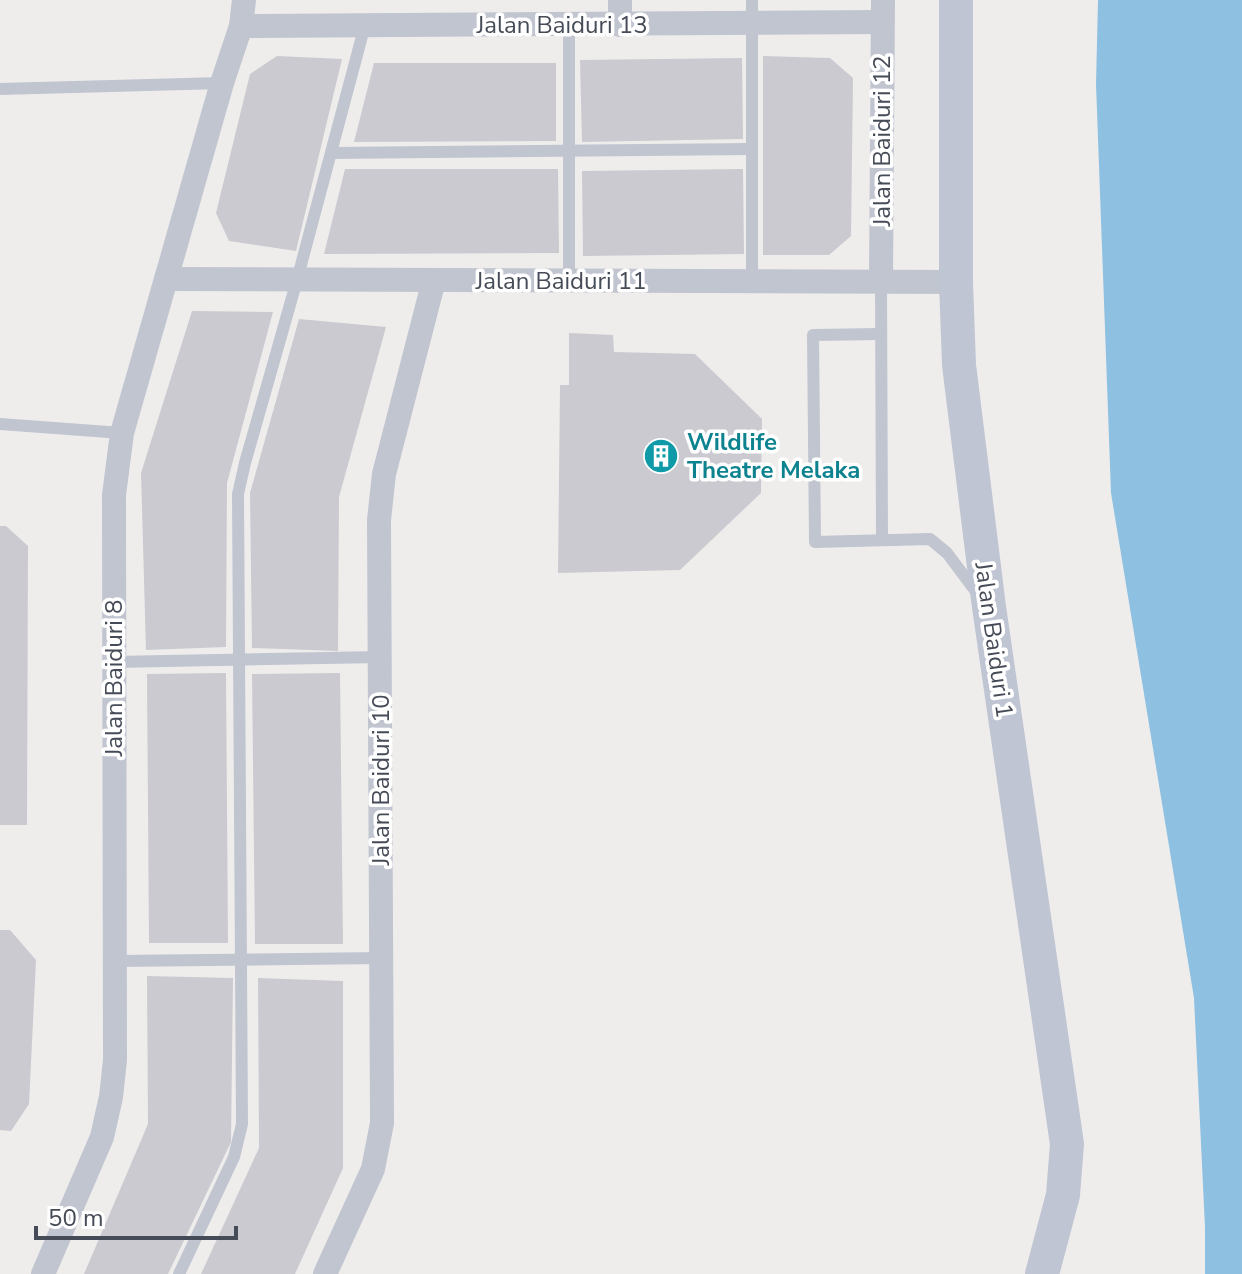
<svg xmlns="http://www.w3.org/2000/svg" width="1242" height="1274" font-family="'Nunito Sans',sans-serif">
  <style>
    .water { fill: #8ec0e2 }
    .building { fill: #cacad0 }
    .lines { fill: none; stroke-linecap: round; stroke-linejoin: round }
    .lane { stroke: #c0c5d0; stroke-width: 12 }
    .street { stroke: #c0c5d0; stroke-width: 24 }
    .secondary { stroke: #c0c5d4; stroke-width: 34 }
    .labels { text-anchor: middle; stroke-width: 7; stroke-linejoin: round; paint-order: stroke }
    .street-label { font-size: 24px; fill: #464c57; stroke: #fff }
    .culture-label { font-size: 24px; font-weight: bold; fill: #0d838f; stroke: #fff; text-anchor: start }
  </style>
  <rect width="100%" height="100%" fill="#efedec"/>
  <path class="water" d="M1098 0H1242V1274H1205V1227L1194 998 1111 493 1096 84Z"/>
  <g class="building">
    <path d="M277 56 342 59 296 251 229 241 216 213 250 74Z"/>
    <path d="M763 56 830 58 853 78 851 236 829 255H763Z"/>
    <path d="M742 58 743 139 582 142 580 60Z"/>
    <path d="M374 63H556V141L354 142Z"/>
    <path d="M345 169H558L559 253 324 254Z"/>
    <path d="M743 169 744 254 583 256 582 171Z"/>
    <path d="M192 311 273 312 227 483 226 647 146 650 141 473Z"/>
    <path d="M299 319 386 327 339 497 338 651 252 648 250 493Z"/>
    <path d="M569 333 613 335 614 352 695 354 762 419 761 493 680 570 558 573 560 385H569Z"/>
    <path d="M0 526H6L28 546 27 825H0Z"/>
    <path d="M226 673 228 943H149L147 674Z"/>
    <path d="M340 673 343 944H255L252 674Z"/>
    <path d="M0 930H10L36 960 29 1104 11 1131 0 1130Z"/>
    <path d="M147 976 233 978 231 1142 168 1274H84L148 1124Z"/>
    <path d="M258 978 343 981V1168L295 1274H201L259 1148Z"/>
  </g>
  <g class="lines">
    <g class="lane">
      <path d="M569 25V281"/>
      <path d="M0 89 222 83"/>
      <path d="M331 153 752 149"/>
      <path d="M752 282V0"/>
      <path d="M881 282 882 540"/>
      <path d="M880 334 813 335 815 542 930 539 947 553 977 593"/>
      <path d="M0 424 122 433"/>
      <path d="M114 662 380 657"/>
      <path d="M115 961 382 958"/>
      <path d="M179 1274 234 1157 242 1124 238 494 245 463 297 280 365 25"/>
    </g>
    <g class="street">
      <path d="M620 25V0"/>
      <path d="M241 26 882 22"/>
      <path d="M166 279 956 282"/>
      <path d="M881 282 883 0"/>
      <path d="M43 1274 102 1137 111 1097 115 1060 114 495 122 433 222 83 241 26 244 0"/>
      <path d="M325 1274 373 1169 382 1123 379 520 384 474 434 280"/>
    </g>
    <path class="secondary" d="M956 0V282L959 365 989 607 1067 1144 1063 1195 1042 1274"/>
  </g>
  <defs>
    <g id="building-disc" transform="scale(1.8)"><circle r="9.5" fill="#0f9aa8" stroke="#fff"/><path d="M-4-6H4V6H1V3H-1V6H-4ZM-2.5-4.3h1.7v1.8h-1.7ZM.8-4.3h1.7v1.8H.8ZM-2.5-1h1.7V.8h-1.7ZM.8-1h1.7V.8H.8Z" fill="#fff"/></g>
  </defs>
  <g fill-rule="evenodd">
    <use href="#building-disc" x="661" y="456"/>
  </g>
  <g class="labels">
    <g class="street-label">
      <text x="562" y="33">Jalan Baiduri 13</text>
      <text transform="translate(882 141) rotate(-90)" y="8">Jalan Baiduri 12</text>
      <text x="561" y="289">Jalan Baiduri 11</text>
      <text transform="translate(994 640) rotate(82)" y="8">Jalan Baiduri 1</text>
      <text transform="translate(114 678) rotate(-90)" y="8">Jalan Baiduri 8</text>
      <text transform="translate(381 780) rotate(-90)" y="8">Jalan Baiduri 10</text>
    </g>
    <g class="culture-label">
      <text x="687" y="450">Wildlife<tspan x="687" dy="28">Theatre Melaka</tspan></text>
    </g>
  </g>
  <path d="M36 1226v12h200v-12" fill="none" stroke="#464c57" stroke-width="4"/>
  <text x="48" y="1226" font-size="24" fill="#464c57" stroke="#ffffff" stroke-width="6" paint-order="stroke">50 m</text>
</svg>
